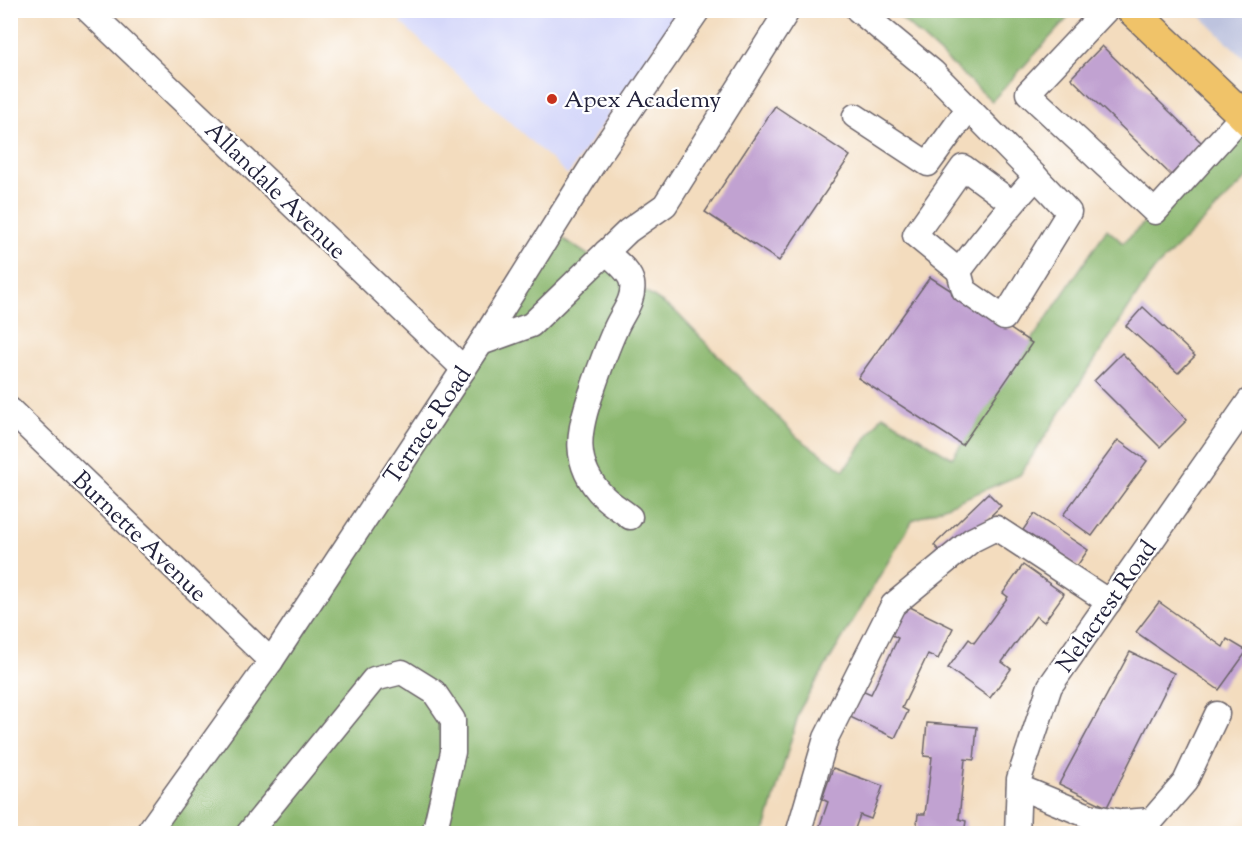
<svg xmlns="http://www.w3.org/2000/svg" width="1260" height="844" font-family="'Sorts Mill Goudy',serif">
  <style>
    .built { fill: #d5d8f9 }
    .industrial { fill: #bdc3de }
    .forest { fill: #8cb870; stroke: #576d56; stroke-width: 1.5 }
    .building { fill: #c1a2d1 }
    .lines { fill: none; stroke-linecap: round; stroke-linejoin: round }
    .minor-casing { stroke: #6b6369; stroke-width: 27 }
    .major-casing { stroke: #6b6369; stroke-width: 33 }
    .minor { stroke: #fff; stroke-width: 24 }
    .major { stroke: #f0c369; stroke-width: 30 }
    .poi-dot { fill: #c8321e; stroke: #fff; stroke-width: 2 }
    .labels { text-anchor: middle; stroke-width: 4.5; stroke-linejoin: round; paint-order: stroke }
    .poi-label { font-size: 24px; fill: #22223b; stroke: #fff; text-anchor: start }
    .street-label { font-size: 24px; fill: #22223b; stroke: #fff }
  </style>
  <rect width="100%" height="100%" fill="#fff"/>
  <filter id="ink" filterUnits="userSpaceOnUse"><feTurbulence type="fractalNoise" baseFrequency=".0167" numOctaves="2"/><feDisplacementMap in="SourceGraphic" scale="12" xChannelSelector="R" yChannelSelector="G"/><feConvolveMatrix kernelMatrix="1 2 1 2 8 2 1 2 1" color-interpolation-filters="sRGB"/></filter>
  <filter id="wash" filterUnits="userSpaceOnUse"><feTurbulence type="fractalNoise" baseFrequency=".008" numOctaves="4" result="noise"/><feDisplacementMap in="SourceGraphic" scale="24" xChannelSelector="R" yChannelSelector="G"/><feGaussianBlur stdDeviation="1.35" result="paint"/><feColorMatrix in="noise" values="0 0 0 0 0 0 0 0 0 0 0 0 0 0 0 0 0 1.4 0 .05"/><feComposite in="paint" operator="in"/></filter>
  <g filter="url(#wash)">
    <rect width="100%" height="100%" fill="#f3dcbe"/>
    <path class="built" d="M408 11V10L679 11 568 175 401 23Z"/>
    <path class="industrial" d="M1195 11H1249V63Z"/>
    <g class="forest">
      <path d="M893 11H1074L992 101Z"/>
      <path d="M1249 122V176L1153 271 1020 475 913 520 800 709 764 833 147 834 551 231 675 311 797 437 844 470 883 415 952 458 1107 229 1123 243Z"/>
    </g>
    <g id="blocks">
      <g class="building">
        <path d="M1102 46 1202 143 1171 175 1071 78Z"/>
        <path d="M775 106 850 156 779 261 705 212Z"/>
        <path d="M930 277 1032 343 962 445 858 378Z"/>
        <path d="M1143 307 1195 356 1178 373 1126 326Z"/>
        <path d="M1122 353 1187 420 1160 447 1094 381Z"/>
        <path d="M1118 440 1147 461 1092 536 1063 515Z"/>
        <path d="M988 493 1001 506 946 558 934 545Z"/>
        <path d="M1034 514 1088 550 1077 566 1023 530Z"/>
        <path d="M1023 565 1064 594 1044 622 1036 616 1002 662 1011 669 990 698 948 668 969 639 974 643 1008 597 1003 593Z"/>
        <path d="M1159 602 1223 647 1227 639 1247 651 1219 690 1136 632Z"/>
        <path d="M906 605 953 628 938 659 928 654 902 708 908 711 895 738 850 717 862 690 871 694 898 638 892 635Z"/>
        <path d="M1130 652 1174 673 1107 807 1059 784Z"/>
        <path d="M927 723 977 727 974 760 965 759 959 819 966 821 964 834H916L918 814H925L932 757 924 756Z"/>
        <path d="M833 768 883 786 871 819 860 815 853 834H817L828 802 822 799Z"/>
      </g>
    </g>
  </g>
  <g filter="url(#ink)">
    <use href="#blocks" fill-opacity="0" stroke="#6b6369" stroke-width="1.5"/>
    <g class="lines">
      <g class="minor-casing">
        <g id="minor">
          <path d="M88 10 464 369"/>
          <path d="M858 10 933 72 1036 177C1009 207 984 238 959 271L915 235 963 167 1012 203"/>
          <path d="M1106 10 1028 93 1155 212 1242 116"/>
          <path d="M855 116 928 164 968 109"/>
          <path d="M606 252C615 261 630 271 632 283 635 300 621 315 615 330 606 350 599 370 592 391 578 430 571 464 604 497 612 505 622 510 630 517"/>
          <path d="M959 271 964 290 1004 318 1069 212 1036 177"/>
          <path d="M481 343 531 325 628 231 665 205 788 10"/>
          <path d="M10 410 271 661"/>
          <path d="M1019 787 1089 816 1123 822 1152 820 1185 782 1217 714"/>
          <path d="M147 834 271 661 481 343 595 161 698 10"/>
          <path d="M248 834 374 679 402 672 434 692 453 720V752L434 834"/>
          <path d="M798 834 826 738 893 605 972 540 996 528 1109 602"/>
          <path d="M1017 834 1019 779 1050 686 1250 400"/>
        </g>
      </g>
      <g class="major-casing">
        <path id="major" d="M1132 10 1250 122"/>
      </g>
      <use href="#minor" class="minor"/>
      <use href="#major" class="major"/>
    </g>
  </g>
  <circle class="poi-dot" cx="552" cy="99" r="6"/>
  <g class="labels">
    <g class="poi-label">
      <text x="564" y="107">Apex Academy</text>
    </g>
    <g class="street-label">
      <text transform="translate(276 190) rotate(44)" y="8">Allandale Avenue</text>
      <text transform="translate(427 425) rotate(-56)" y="8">Terrace Road</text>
      <text transform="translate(140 536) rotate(44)" y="8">Burnette Avenue</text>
      <text transform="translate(1106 606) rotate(-55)" y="8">Nelacrest Road</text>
    </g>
  </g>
  <rect width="1260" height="844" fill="none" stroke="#fff" stroke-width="36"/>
</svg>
